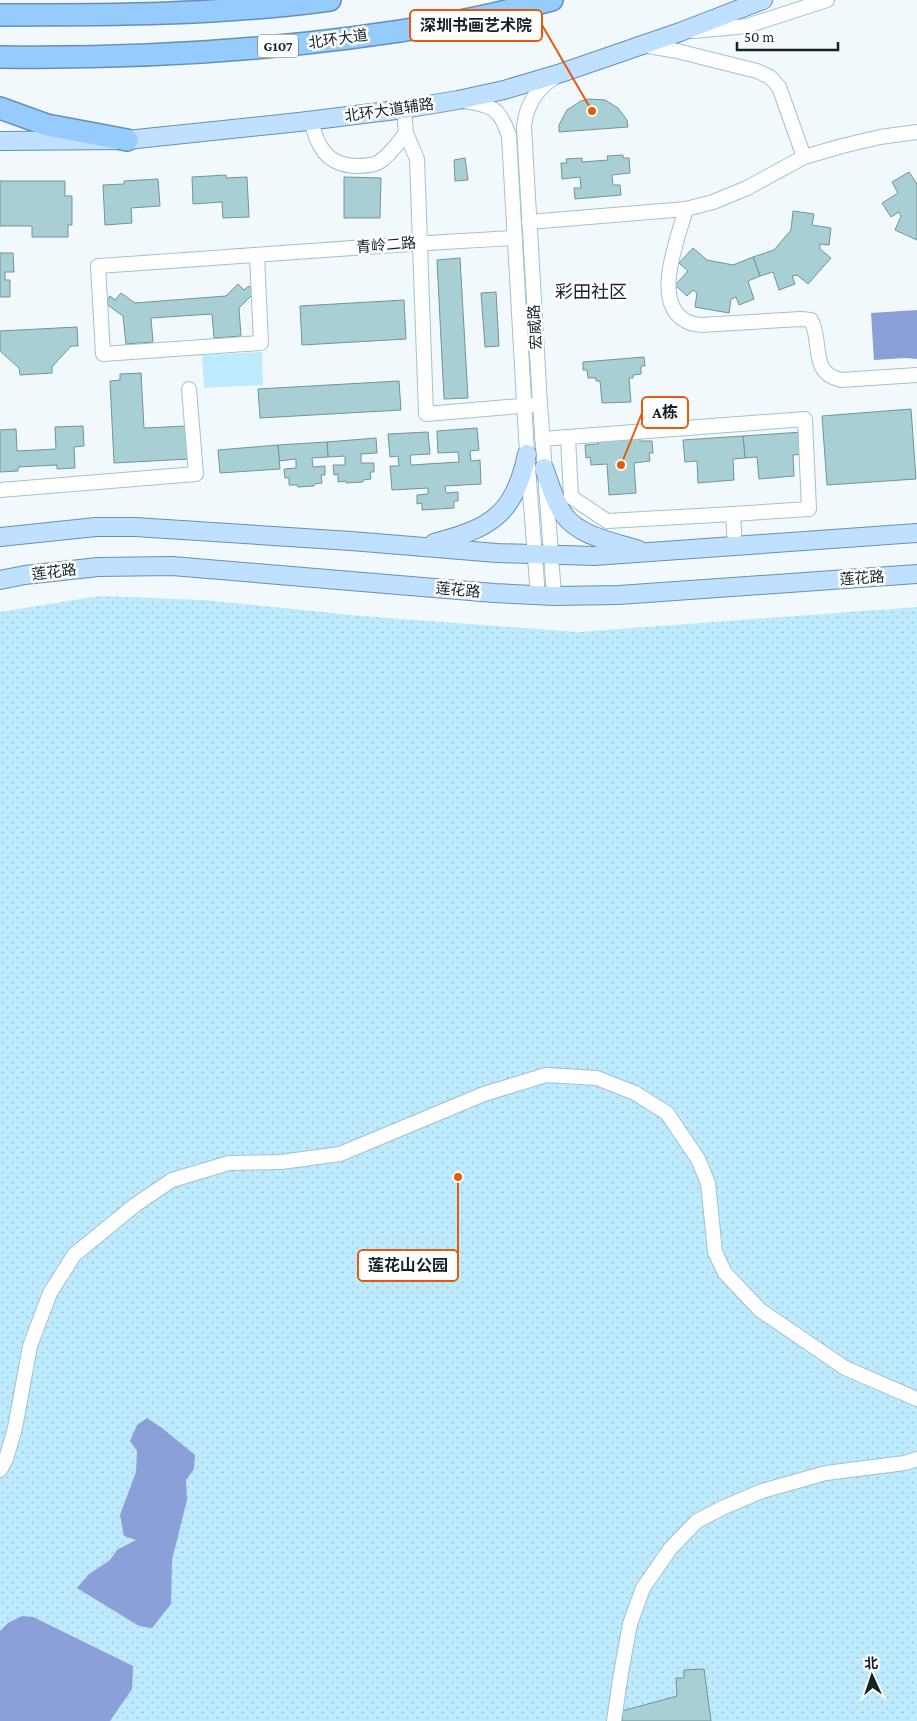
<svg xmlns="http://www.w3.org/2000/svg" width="917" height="1721" font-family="'Crimson Pro','Noto Sans SC',serif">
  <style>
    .park { fill: url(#park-dots) }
    .pitch { fill: #beeafd }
    .water { fill: #8b9fd9 }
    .building { fill: #a8cfd4; stroke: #709599 }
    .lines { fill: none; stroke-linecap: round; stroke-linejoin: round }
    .minor-casing { stroke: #a0c2d1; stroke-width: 16 }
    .major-casing { stroke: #6890b2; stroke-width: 20 }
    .highway-casing { stroke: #6890b2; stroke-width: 24 }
    .minor { stroke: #fff; stroke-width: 14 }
    .major { stroke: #bfe0fe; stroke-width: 18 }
    .highway { stroke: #95cbfd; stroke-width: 21 }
    .labels { text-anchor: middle; stroke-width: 5; stroke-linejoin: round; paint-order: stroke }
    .shield { fill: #fff; stroke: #5b6468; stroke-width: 1 }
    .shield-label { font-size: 14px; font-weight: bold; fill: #152227 }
    .street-label { font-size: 15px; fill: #152227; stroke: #fff }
    .quarter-label { font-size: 18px; fill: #152227; stroke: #fff }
    .leader { fill: none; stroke: #e8590c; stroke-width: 2 }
    .callout-dot { fill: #e8590c; stroke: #fff; stroke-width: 2 }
    .callout { fill: #fff; stroke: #e8590c; stroke-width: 2 }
    .callout-label { font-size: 16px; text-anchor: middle; font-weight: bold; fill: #152227 }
  </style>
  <defs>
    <pattern id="park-dots" width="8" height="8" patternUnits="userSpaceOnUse" patternTransform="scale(1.25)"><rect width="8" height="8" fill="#beeafd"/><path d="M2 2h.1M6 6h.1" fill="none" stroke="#a2c8d9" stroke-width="1.8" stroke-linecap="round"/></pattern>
  </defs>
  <rect width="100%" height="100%" fill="#f2f9fc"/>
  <path class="park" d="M99 596 204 600 362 616 578 632 917 607V1721H0V612Z"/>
  <path class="pitch" d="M262 352 263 385 204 388 202 355Z"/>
  <g class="water">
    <path d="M917 310V359L905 358 874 360 871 313Z"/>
    <path d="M147 1418 162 1428 195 1455 194 1469 186 1480 187 1500 172 1560 171 1604 152 1628 139 1626 77 1588 88 1575 110 1560 117 1550 136 1540 124 1536 120 1515 136 1472 137 1451 130 1441 137 1425Z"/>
    <path d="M22 1616 33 1617 133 1666 132 1689 110 1721H0V1631L8 1623Z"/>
  </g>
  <g class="building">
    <path d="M589 99 605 100 618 108 627 120 628 127 559 132V125L567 110 581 101Z"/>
    <path d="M623 155V158H629L630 173 612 175 613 185H620L621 195 575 199 574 188H581L580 177 562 179 561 163H567L566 159 582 158V162L608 160 607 156Z"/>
    <path d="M465 158 468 180 455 181 454 160Z"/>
    <path d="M909 172 917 184V240L895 230 901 216 899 212 891 217 882 203 898 193 892 182Z"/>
    <path d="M226 175V178L247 177 249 217 223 218 222 202 193 204 192 177Z"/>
    <path d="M344 177 381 178 380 218H344Z"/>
    <path d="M158 179 160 206 131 208 132 223 105 225 103 185 124 184V181Z"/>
    <path d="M0 181H65V196H72V225H68V237H32V226H0Z"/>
    <path d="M793 211 814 214 812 225 831 228 829 245 820 244V249L831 258 808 284 797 275 792 276 795 284 779 290 773 272 760 276 753 257 774 250 791 230Z"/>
    <path d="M693 248 707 260 733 265 753 257 760 276 748 281 754 299 739 305 736 297 731 299 729 313 695 307 697 293 693 290 687 296 675 285 688 271 679 263Z"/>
    <path d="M0 253H13L14 272H5V280H10V297H0Z"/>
    <path d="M460 258 468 398 444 399 437 260Z"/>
    <path d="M238 284 244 290 249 286 255 292 239 308 241 336 214 338 212 314 151 318 153 342 126 344 123 316 105 303 110 296 115 300 121 293 135 303 226 296Z"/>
    <path d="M496 292 499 346 485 347 481 293Z"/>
    <path d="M404 300 406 339 302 345 300 306Z"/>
    <path d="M77 327 78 346H71L52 367V373L20 375 19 368 0 351V331Z"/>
    <path d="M644 357 645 366H641V374L633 375V378H629L631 402 602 403 600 381H596V378H588L587 370H583V362Z"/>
    <path d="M141 373 144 428 187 426 189 459 114 463 110 381 120 380V374Z"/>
    <path d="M399 381 401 410 260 418 258 389Z"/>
    <path d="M911 409 916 479 827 485 822 416Z"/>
    <path d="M83 426 84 446 74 447 75 468 57 469V465L18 467V471L0 472V430L16 429 17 451 56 449 55 427Z"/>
    <path d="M477 428 479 450 470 451 471 461 480 460 481 484 445 486 446 493 458 492V501H454V508L422 510V503L417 504V495L428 494V488L392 490 390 466H399L398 456 390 457 388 434 428 432 430 454 410 455 411 465 459 462 458 452 438 453 437 431Z"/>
    <path d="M803 432 805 454 793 455 794 476 759 479 757 457 745 458 743 436Z"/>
    <path d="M640 436V441H652L653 453H649L650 461 634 463 636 493 609 495 607 464 591 465 590 457 586 458 585 445 598 444 597 439Z"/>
    <path d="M743 436 745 458 733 459 734 480 698 483 697 461 685 462 683 440Z"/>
    <path d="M376 438 377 453 361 454V463H374V472H370L371 479 363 480V482L346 483V481L338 482V474L334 475 333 465H345V456L328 457 327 442Z"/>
    <path d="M327 442 328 457 312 458 313 467 325 466V475H321L322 483 314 484V486L298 487 297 485H289V478H285L284 469 296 468V459L279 461 278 445Z"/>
    <path d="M278 445 280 469 220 473 218 450Z"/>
    <path d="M704 1669 711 1721H622V1711L677 1696 676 1678H684V1670Z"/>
  </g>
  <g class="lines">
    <g class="minor-casing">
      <g id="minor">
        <path d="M693 31 747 26 827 0"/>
        <path d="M643 45 677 51 757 71 770 77 779 87 804 157"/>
        <path d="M464 101C492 105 500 108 509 136L527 454 538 596"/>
        <path d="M311 120C317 146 326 165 356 166 363 166 373 166 379 162 390 155 398 143 406 133L404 109"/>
        <path d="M406 133 417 159 426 414 532 405"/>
        <path d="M686 209C678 238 651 303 686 321 690 324 696 324 701 325L801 319 811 320C823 343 809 373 841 380L917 375"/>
        <path d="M529 222 686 209 713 202 747 188 804 157 842 146 880 137 917 132"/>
        <path d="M257 256 261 343 103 354 98 266C237 257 376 245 515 238"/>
        <path d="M568 437 571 497 607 521 733 514"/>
        <path d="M542 439 805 419 809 509 733 514 735 546"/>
        <path d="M0 490 196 474 189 389"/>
        <path d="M554 596 540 404 524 127C526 105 536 89 555 77"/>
        <path d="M0 1470 6 1459 15 1428 30 1346 50 1293 74 1255 135 1205 172 1180 229 1163 281 1162 340 1154 484 1094 546 1075 597 1078 635 1093 667 1113 698 1159 708 1183 715 1252 725 1273 760 1310 845 1368 917 1399"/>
        <path d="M614 1721 621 1673 630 1624 643 1588 670 1549 697 1521 722 1508 762 1491 826 1473 905 1463 917 1459"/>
      </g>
    </g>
    <g class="major-casing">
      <g id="major">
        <path d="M0 141 127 140 299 122 404 109 458 100 504 90 561 73 680 32 763 0"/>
        <path d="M544 468C550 484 554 501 564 515 580 537 615 542 639 550"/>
        <path d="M0 537 96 527H135L351 541 497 553 594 556 917 533"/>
        <path d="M434 543C491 528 514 515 527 454"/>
        <path d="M0 580 25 575 98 567 172 566 494 593 554 596 619 595 917 574"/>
      </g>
    </g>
    <g class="highway-casing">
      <g id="highway">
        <path d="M0 15C110 15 221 15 330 0"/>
        <path d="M0 57C150 59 301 49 449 23 484 17 518 8 552 0"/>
        <path d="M0 108 47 125 127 140"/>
      </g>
    </g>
    <use href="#minor" class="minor"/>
    <use href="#major" class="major"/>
    <use href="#highway" class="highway"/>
  </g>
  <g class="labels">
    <rect class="shield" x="258" y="34.5" width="40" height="23" rx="4"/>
    <g class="shield-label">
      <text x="278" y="51">G107</text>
    </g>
    <g class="street-label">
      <text transform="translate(338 39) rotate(-8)" y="5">北环大道</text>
      <text transform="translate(389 110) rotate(-8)" y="5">北环大道辅路</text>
      <text transform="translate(386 245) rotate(-5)" y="5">青岭二路</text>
      <text transform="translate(535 327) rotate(-93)" y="5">宏威路</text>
      <text transform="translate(54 572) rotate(-7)" y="5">莲花路</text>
      <text transform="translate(862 578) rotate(-4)" y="5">莲花路</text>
      <text transform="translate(458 590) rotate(5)" y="5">莲花路</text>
    </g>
    <g class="quarter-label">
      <text x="591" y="298">彩田社区</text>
    </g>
  </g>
  <path class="leader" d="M592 111L542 25M621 465L642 413M458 1177L458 1265"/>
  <g class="callout-dot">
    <circle cx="592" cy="111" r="5"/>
    <circle cx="621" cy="465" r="5"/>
    <circle cx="458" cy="1177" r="5"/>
  </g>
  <g class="callout">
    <rect x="410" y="10" width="132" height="31" rx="5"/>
    <rect x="642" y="397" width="46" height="31" rx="5"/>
    <rect x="358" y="1250" width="100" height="31" rx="5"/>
  </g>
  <g class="callout-label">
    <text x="476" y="31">深圳书画艺术院</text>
    <text x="665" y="418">A栋</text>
    <text x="408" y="1271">莲花山公园</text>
  </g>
  <g transform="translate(872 1676) rotate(357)" stroke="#ffffff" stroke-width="4" paint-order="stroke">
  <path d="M0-4L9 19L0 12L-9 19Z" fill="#152227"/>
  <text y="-8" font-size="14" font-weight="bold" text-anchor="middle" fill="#152227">北</text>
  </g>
  <path d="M737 42v8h101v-8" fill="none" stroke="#152227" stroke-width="2.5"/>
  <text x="744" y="42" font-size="15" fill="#152227" stroke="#ffffff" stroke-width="4" paint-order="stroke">50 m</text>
</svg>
